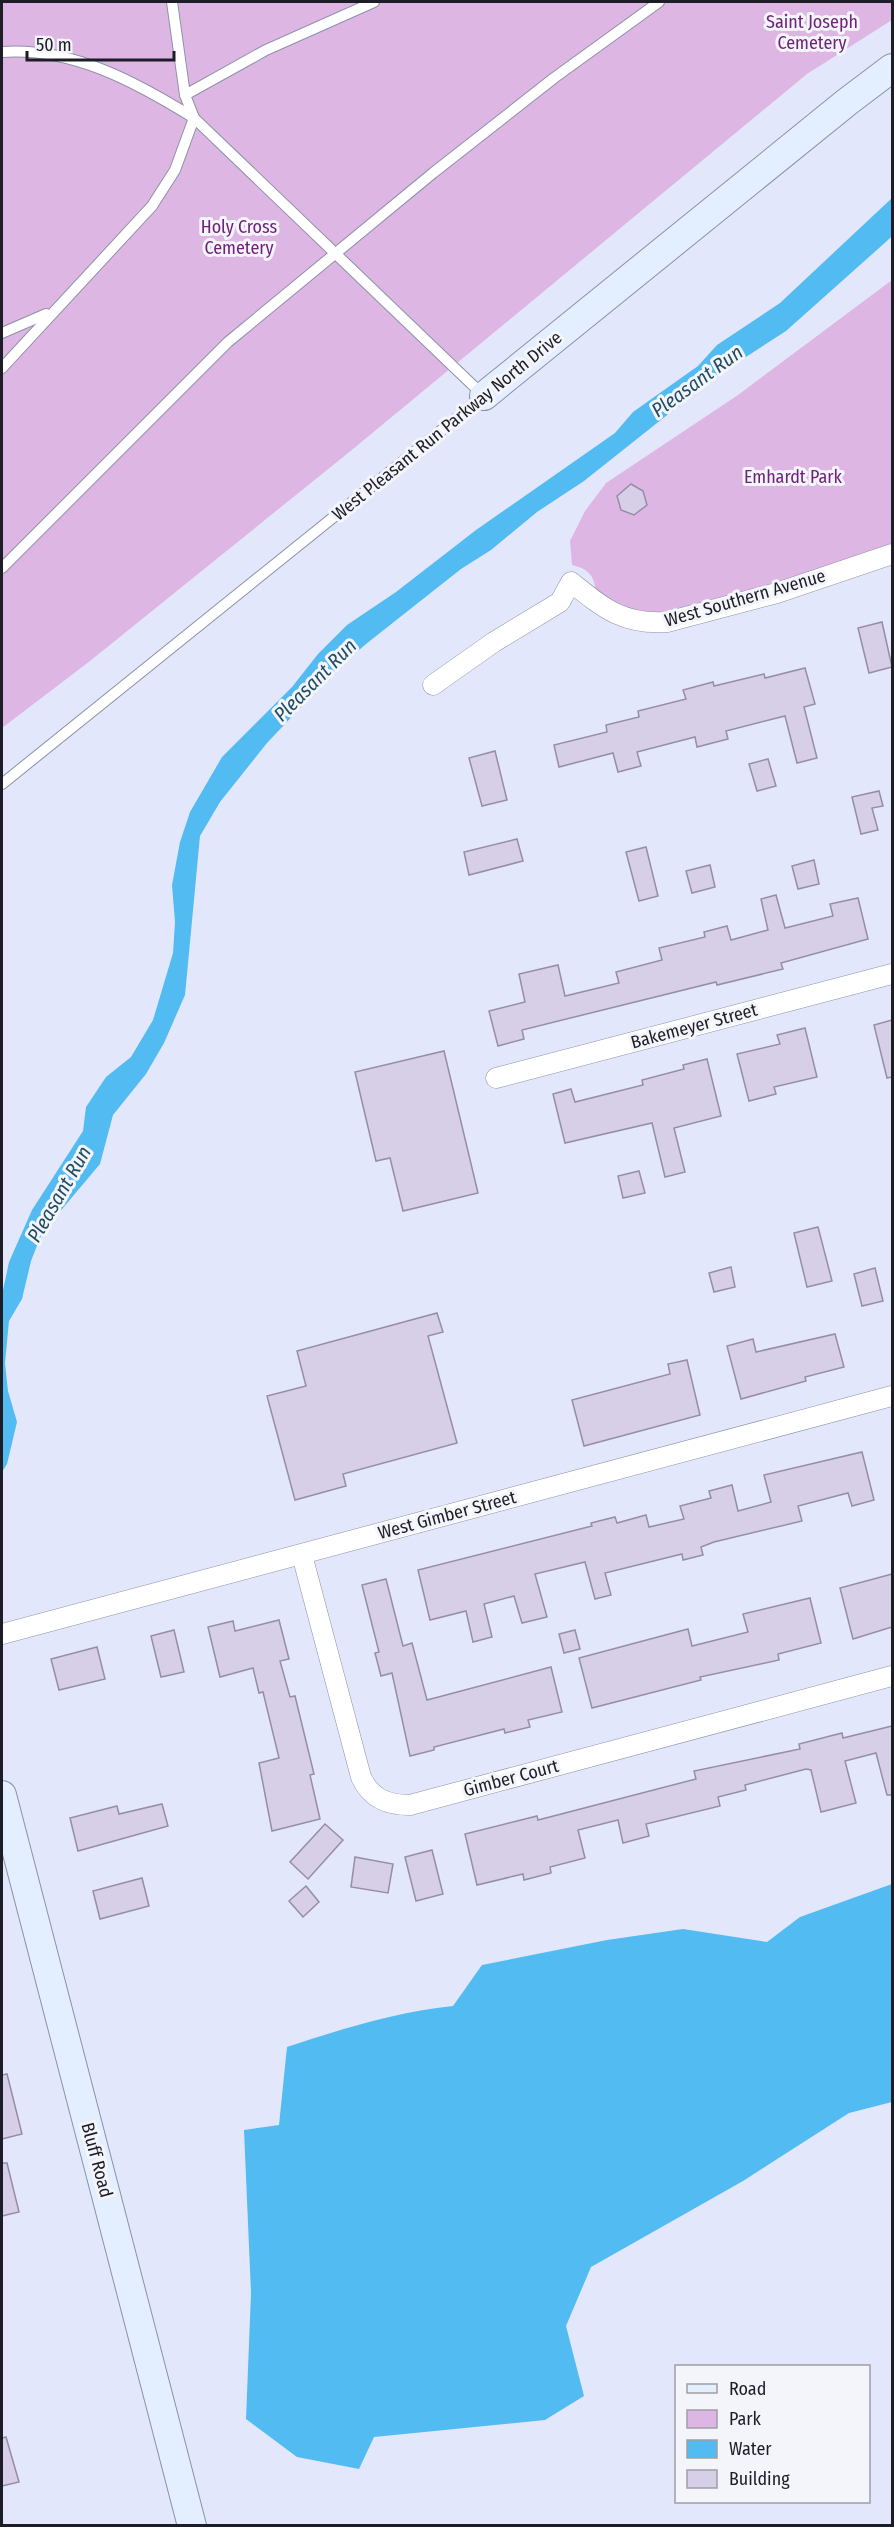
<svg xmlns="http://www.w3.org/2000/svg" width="894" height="2527" font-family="'Fira Sans Condensed',sans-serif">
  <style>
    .green { fill: #deb6e4 }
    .water { fill: #52bbf2 }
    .building { fill: #d7cfe8; stroke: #958ea5; stroke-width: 1.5 }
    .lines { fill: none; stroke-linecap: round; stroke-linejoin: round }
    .lane-casing { stroke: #8d91a8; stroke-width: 12 }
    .street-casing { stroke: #8d91a8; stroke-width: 21 }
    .secondary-casing { stroke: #8d91a8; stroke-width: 30 }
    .lane { stroke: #fff; stroke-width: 10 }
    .street { stroke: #fff; stroke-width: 20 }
    .secondary { stroke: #e3eefe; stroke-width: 28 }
    .labels { text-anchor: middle; stroke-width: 6; stroke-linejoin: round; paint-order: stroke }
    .park-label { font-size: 18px; fill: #6f227a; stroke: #f4f5fa }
    .street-label { font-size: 18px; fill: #1c1d26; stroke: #f4f5fa }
    .water-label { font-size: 20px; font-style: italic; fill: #214d64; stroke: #f4f5fa }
  </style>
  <rect width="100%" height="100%" fill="#e3e7fb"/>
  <g class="green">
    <path d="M2 2H892V20L807 74 353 449 90 661 2 728Z"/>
    <path d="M892 280V552L752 593 635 620 596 594C595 576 589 569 572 565L570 541 585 511 606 483 738 395Z"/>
  </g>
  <g class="water">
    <path d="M892 198V236L888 240 786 331 715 377 584 481 537 512 491 550 461 569 366 644 334 672 267 743 220 802 200 836 185 995 164 1043 146 1074 113 1115 100 1164 42 1233 31 1261 22 1299 9 1321 5 1363 8 1391 17 1422 7 1464 2 1472V1295L9 1262 32 1210 83 1131 86 1107 106 1077 131 1057 153 1020 173 953 175 922 172 885 180 842 190 812 222 757 292 687 318 654 347 625 396 592 476 530 615 433 633 412 698 366 717 345 780 303Z"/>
    <path d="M892 1884V2102L849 2113 743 2181 591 2267 566 2326 584 2396 545 2420 374 2437 359 2469 297 2457 246 2419 251 2293 244 2130 279 2125 287 2047C342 2029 395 2012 453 2006L482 1965 607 1940 683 1929 767 1942 800 1917Z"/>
  </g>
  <g class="building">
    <path d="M631 484 643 491 647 505 634 515 621 510 617 496Z"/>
    <path d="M882 622 892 667 869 673 858 628Z"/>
    <path d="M805 668 815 704 804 707 817 758 797 763 785 716 726 731 728 739 697 747 695 737 637 752 641 766 618 772 613 753 559 767 554 745 607 732 606 725 639 717 638 711 686 699 683 690 713 682 714 686 764 674 765 678Z"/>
    <path d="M495 751 507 800 482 806 469 758Z"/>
    <path d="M768 759 776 786 757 791 749 764Z"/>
    <path d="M879 791 883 806 872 808 878 830 861 834 852 797Z"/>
    <path d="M517 839 523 861 469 875 464 852Z"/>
    <path d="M646 847 658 896 639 901 626 852Z"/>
    <path d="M814 860 819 884 798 889 792 866Z"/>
    <path d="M710 865 715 887 692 893 686 871Z"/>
    <path d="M776 895 785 928 833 916 830 904 858 898 868 939 781 963 783 969 717 985 716 982 522 1030 524 1039 498 1046 489 1011 525 1002 519 974 558 965 565 996 619 983 616 972 662 960 659 948 705 937 704 932 727 926 731 940 768 930 761 899Z"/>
    <path d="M892 1020V1077L887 1078 874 1025Z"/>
    <path d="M805 1028 817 1077 774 1087 776 1094 749 1101 737 1054 780 1044 777 1035Z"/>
    <path d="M444 1051 478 1193 403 1211 390 1158 376 1161 355 1072Z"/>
    <path d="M707 1059 721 1116 674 1128 685 1172 665 1177 652 1123 565 1143 553 1094 571 1089 575 1102 643 1085 642 1080 684 1069 683 1065Z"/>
    <path d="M639 1171 645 1193 623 1198 618 1176Z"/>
    <path d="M818 1227 832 1281 807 1287 794 1233Z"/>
    <path d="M731 1267 735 1287 714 1292 709 1273Z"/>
    <path d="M875 1268 883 1301 862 1306 854 1274Z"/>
    <path d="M437 1313 443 1332 428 1336 457 1443 343 1474 346 1486 295 1500 267 1396 306 1386 297 1351Z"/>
    <path d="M835 1334 844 1367 805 1377 806 1381 741 1399 727 1346 753 1339 756 1352Z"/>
    <path d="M687 1360 700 1415 584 1446 572 1400 670 1374 668 1364Z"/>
    <path d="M862 1452 874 1500 852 1506 848 1493 798 1506 802 1521 714 1542 701 1547 703 1555 683 1560 682 1554 605 1573 611 1595 595 1599 585 1562 535 1574 547 1617 522 1623 514 1596 484 1604 492 1637 473 1642 466 1611 430 1620 418 1570 592 1526 591 1523 615 1517 617 1523 646 1515 649 1527 684 1519 680 1506 711 1498 709 1491 732 1485 738 1511 771 1502 764 1475Z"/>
    <path d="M892 1574V1627L853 1639 840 1588Z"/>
    <path d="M386 1579 403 1646 412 1643 427 1700 551 1667 562 1712 528 1720 530 1727 505 1733 504 1729 434 1747V1750L410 1756 392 1673 381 1676 375 1653 379 1652 362 1585Z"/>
    <path d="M810 1598 821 1643 778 1654 779 1660 700 1677 701 1680 592 1708 579 1658 688 1629 692 1646 748 1632 743 1614Z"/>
    <path d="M279 1620 289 1659 280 1661 290 1697 295 1696 314 1774 310 1775 320 1819 272 1831 259 1763 279 1758 263 1692 259 1693 253 1668 220 1677 208 1627 233 1621 235 1631Z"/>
    <path d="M174 1630 184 1672 161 1677 151 1636Z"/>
    <path d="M575 1630 580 1649 564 1653 559 1634Z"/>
    <path d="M97 1647 105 1679 59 1690 51 1659Z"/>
    <path d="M892 1726V1795H887L876 1753 845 1761 856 1803 821 1812 811 1770 806 1769 745 1785 746 1790 718 1797 720 1806 646 1824 649 1836 623 1843 618 1820 578 1830 585 1858 550 1867 551 1873 524 1880 523 1874 477 1885 465 1834 537 1816 538 1820 696 1779 694 1771 800 1749 799 1744 842 1733 843 1738Z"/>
    <path d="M162 1804 168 1826 78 1851 70 1818 117 1806 119 1814Z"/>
    <path d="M325 1824 343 1840 308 1879 290 1862Z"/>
    <path d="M432 1850 443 1894 416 1901 405 1857Z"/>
    <path d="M355 1857 393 1864 388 1893 351 1887Z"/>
    <path d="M142 1878 149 1906 100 1919 93 1891Z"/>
    <path d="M306 1886 319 1902 303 1917 289 1901Z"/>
    <path d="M7 2074 22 2134 2 2139V2075Z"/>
    <path d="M2 2163H7L19 2212 2 2216Z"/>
    <path d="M6 2437 19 2482 2 2486V2438Z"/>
  </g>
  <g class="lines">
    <g class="lane-casing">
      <g id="lane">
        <path d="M2 52C72 47 136 82 194 118L484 396 2 784"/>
        <path d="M185 95 266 50 374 2"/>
        <path d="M2 333 46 314"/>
        <path d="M2 368 152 206 175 170 194 118 185 95 172 2"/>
        <path d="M2 568 228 342 433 173 554 78 659 2"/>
      </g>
    </g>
    <g class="street-casing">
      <g id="street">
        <path d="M433 685 494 642 560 602 571 582C603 608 623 625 667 622L777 593 892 554"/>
        <path d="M496 1078 892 974"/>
        <path d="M302 1555 361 1777C371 1799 388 1805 410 1805L892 1676"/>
        <path d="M2 1634 892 1396"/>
      </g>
    </g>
    <g class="secondary-casing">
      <g id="secondary">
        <path d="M484 396 847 102 892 68"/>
        <path d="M2 1795 192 2526"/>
      </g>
    </g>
    <use href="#lane" class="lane"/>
    <use href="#street" class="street"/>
    <use href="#secondary" class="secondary"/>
  </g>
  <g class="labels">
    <g class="park-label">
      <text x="812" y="28">Saint Joseph<tspan x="812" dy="21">Cemetery</tspan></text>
      <text x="239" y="233">Holy Cross<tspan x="239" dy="21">Cemetery</tspan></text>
      <text x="793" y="483">Emhardt Park</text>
    </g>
    <g class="street-label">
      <text transform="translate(447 426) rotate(-39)" y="6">West Pleasant Run Parkway North Drive</text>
      <text transform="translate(745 598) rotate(-16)" y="6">West Southern Avenue</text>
      <text transform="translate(694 1026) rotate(-15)" y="6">Bakemeyer Street</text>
      <text transform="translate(447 1515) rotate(-15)" y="6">West Gimber Street</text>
      <text transform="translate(511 1778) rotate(-15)" y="6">Gimber Court</text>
      <text transform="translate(97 2160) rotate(75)" y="6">Bluff Road</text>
    </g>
    <g class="water-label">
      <text transform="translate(697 381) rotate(-36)" y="7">Pleasant Run</text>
      <text transform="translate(315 680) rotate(-45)" y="7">Pleasant Run</text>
      <text transform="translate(59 1194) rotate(-60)" y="7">Pleasant Run</text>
    </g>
  </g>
  <rect width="894" height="2527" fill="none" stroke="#1c1d26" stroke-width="6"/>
  <rect x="675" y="2365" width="195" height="138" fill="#f4f5fa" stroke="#9e9fa5" stroke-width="1.5"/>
  <rect x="687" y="2384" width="30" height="9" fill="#e3eefe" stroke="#9e9fa5" stroke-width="1.5"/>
  <text x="729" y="2395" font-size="18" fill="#1c1d26">Road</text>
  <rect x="687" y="2410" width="30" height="18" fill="#deb6e4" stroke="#9e9fa5" stroke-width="1.5"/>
  <text x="729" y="2425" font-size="18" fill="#1c1d26">Park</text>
  <rect x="687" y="2440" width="30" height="18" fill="#52bbf2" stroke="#9e9fa5" stroke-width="1.5"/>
  <text x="729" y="2455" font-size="18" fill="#1c1d26">Water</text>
  <rect x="687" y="2470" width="30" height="18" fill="#d7cfe8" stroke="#9e9fa5" stroke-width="1.5"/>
  <text x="729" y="2485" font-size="18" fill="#1c1d26">Building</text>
  <path d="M27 51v9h147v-9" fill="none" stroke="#1c1d26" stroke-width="3"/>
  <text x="36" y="51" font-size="18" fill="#1c1d26" stroke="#f4f5fa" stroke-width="4.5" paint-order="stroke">50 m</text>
</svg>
